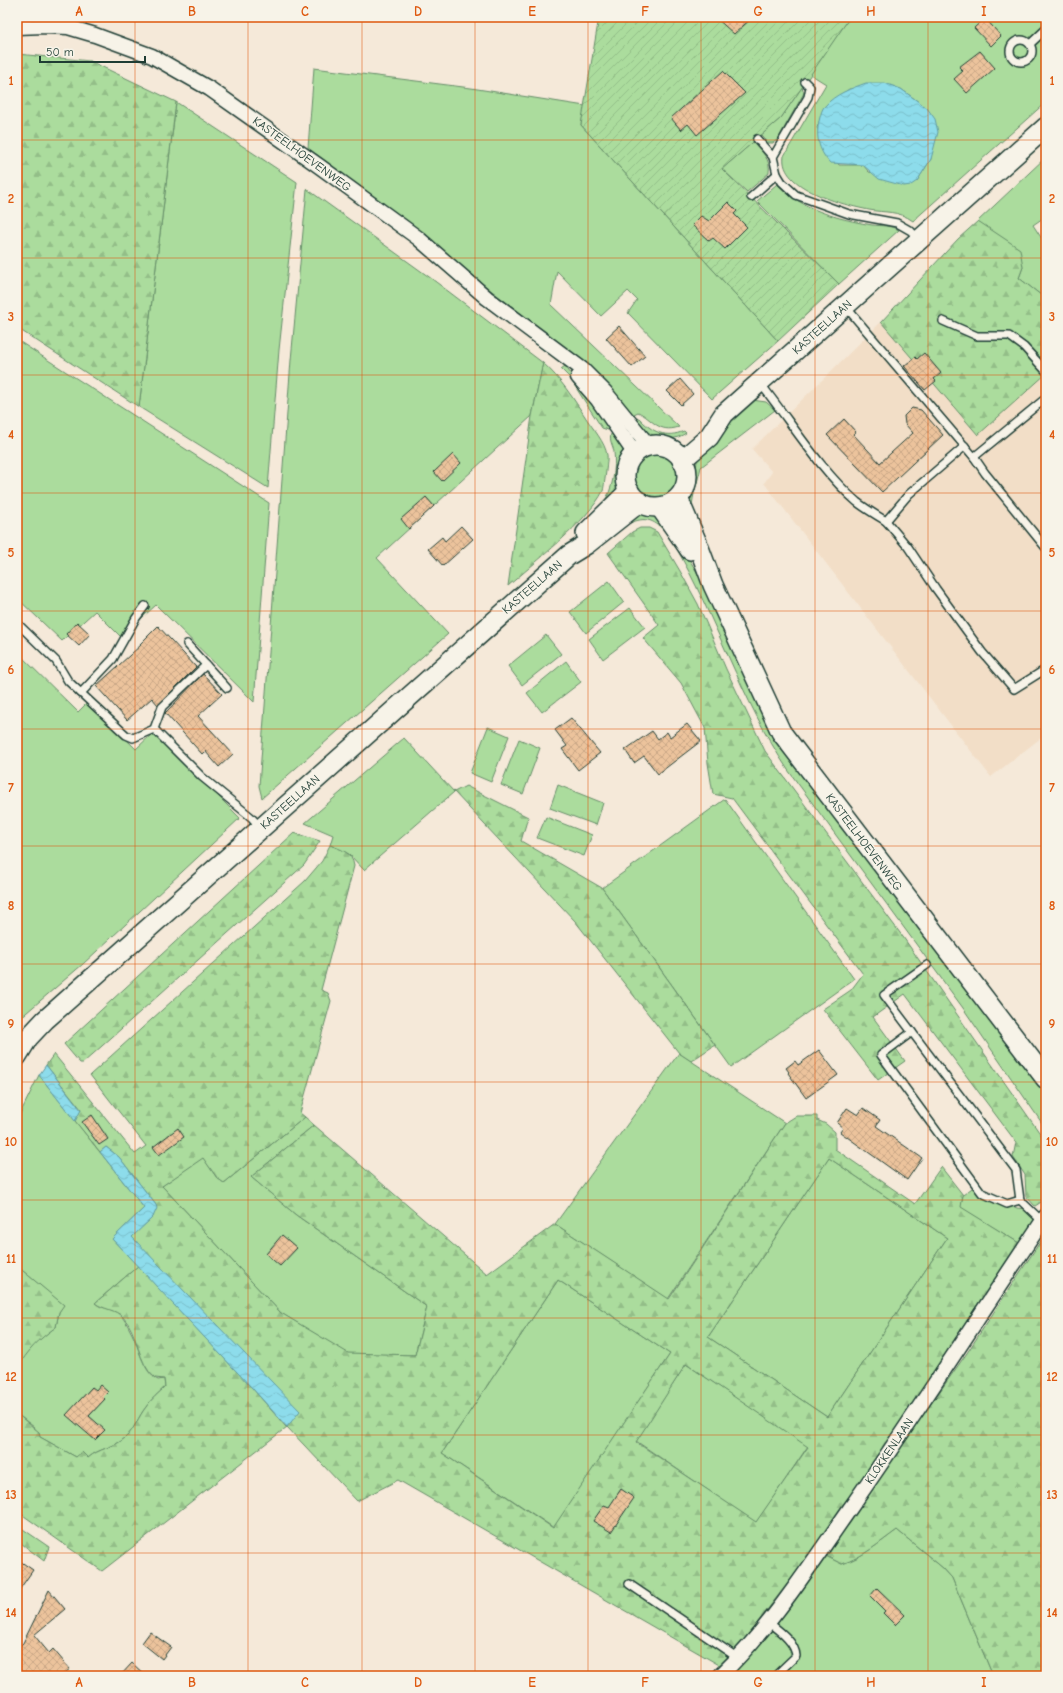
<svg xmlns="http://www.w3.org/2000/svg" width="1063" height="1693" font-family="'Comic Neue',sans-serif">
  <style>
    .built { fill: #f2dec7 }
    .grass { fill: #abdc9d; stroke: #658c68; fill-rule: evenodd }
    .forest { fill: url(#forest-firs); stroke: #658c68; fill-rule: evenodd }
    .garden { fill: url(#garden-furrows); stroke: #658c68 }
    .water { fill: url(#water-waves); stroke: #619ca2 }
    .building { fill: url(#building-cross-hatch); stroke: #1f3d34 }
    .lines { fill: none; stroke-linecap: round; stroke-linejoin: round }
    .lane-casing { stroke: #1f3d34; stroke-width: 10 }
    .street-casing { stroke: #1f3d34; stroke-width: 17 }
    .secondary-casing { stroke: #1f3d34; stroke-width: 22 }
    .lane { stroke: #f7f3e8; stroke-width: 7 }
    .street { stroke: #f7f3e8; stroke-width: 14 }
    .secondary { stroke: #f7f3e8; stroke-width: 19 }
    .grid { fill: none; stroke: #de580e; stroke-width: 1; stroke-opacity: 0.55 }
    .labels { text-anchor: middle; stroke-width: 3; stroke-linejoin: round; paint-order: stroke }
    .street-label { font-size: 12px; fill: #1f3d34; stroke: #f7f3e8 }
    .neatline { fill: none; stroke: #de580e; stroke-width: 1.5 }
    .grid-label { font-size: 13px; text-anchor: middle; font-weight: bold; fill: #de580e }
  </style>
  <defs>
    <pattern id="forest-firs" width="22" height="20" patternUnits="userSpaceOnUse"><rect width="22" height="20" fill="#abdc9d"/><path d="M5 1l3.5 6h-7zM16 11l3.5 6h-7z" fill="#93be88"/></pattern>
    <pattern id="garden-furrows" width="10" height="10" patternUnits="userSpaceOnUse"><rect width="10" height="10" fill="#abdc9d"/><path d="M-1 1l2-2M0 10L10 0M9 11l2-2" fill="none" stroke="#93be88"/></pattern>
    <pattern id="water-waves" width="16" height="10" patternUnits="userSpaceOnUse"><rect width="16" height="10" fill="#8ddceb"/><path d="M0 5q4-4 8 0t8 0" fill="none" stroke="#79beca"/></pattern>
    <pattern id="building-cross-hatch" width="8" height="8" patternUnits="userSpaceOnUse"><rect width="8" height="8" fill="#ecc39c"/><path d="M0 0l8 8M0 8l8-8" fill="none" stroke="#caa887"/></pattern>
  </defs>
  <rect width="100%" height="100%" fill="#f5e9d9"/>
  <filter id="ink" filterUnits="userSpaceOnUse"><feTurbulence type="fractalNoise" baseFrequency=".025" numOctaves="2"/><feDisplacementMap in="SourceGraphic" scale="8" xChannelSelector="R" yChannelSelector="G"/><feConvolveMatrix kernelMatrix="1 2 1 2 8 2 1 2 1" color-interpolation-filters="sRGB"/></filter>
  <g filter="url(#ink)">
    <path class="built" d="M881 322 978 435 1046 374V734L991 777 764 483 772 472 752 449Z"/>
    <g class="grass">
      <path d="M850 17H1046V102L913 221C898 210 885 213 869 210 844 205 779 189 784 156L826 84 810 74ZM849 89H901L927 108 931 159 917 181 869 172 863 165H839L817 128 824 107Z"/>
      <path d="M314 68 471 88 585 106 581 125 778 341 712 399 628 313 637 300 628 291 601 316 557 271 551 305 679 427C658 434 653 419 638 412L632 415 577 357 453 261 420 231 308 148Z"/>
      <path d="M802 87 804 93 778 139 773 143H768L761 135 781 118Z"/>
      <path d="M176 102 297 182 279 350 268 488 139 407Z"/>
      <path d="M753 142C762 152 771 159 769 173L747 192 722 169Z"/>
      <path d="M1046 157V216L1033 225 1046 245V299L1019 278 1023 267 978 221Z"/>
      <path d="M777 184C802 210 838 219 872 225 882 226 890 225 899 230L839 284 757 201Z"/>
      <path d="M307 189 432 279 543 363 532 416 377 558 448 634 262 798 259 786 291 360Z"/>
      <path d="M17 340 269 503 254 702 156 605 121 637 95 611 62 641 17 598Z"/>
      <path d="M565 366 612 428 608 430 602 428 569 377 561 369Z"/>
      <path d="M752 400 766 402 775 410 701 467C698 481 692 496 692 509L688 501 694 484 697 461 703 449Z"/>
      <path d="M639 418C652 432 666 439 684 431L686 433C666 446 648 436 635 419Z"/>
      <path d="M615 432 623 450 616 490 611 500 603 503C613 491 616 467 614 452 613 445 609 441 611 434Z"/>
      <circle cx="656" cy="476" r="26"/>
      <path d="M641 512C657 515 661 517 667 533 652 518 644 516 626 525Z"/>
      <path d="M676 538 703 582 777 740 793 764 838 823 1046 1091V1129L963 1008 788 770C741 700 716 617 674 544L673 541Z"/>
      <path d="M609 581 624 602 586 633 570 612Z"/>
      <path d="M630 608 645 627 603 659 589 639Z"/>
      <path d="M546 635 561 654 522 685 508 666Z"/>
      <path d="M17 652 78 712 88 702 136 749 154 732 240 818 83 964 19 1019 17 1016Z"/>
      <path d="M566 661 581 682 542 712 527 693Z"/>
      <path d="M488 727 509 736 491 782 470 773Z"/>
      <path d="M404 738 454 792 364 870 349 854 330 845 333 835 305 823Z"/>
      <path d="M519 739 540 748 523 794 501 785Z"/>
      <path d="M558 785 603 803 596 825 550 808Z"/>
      <path d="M725 799 854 979 731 1067 602 888Z"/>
      <path d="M546 817 592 835 584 856 537 838Z"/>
      <path d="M679 1053 785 1123 668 1299 555 1224Z"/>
      <path d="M39 1075 144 1208 112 1239 138 1266 95 1303C100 1307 101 1307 106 1308 118 1310 125 1319 130 1330 139 1345 142 1372 158 1380L164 1379 165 1387C159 1393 151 1399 146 1407 138 1417 135 1429 125 1438 114 1448 99 1448 88 1458L76 1457 40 1437 34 1427 17 1414C17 1400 14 1383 17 1370 21 1351 42 1337 56 1327L59 1312 63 1305 17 1266V1120Z"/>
      <path d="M305 1117 314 1125 251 1177 296 1215 427 1307 415 1355 348 1354 281 1313 162 1186 203 1157 217 1178 224 1183Z"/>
      <path d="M829 1158 947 1238 827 1417 708 1337Z"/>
      <path d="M972 1188 1017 1208 1026 1209 1036 1219 1019 1243 960 1207 963 1195Z"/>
      <path d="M558 1280 670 1354 554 1528 442 1453Z"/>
      <path d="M686 1364 808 1446 756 1523 636 1441Z"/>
      <path d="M897 1530 943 1568 952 1578 993 1676H728L824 1555 842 1564C863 1557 879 1543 897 1530Z"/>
    </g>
    <g class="forest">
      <path d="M17 54 90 61 176 102 139 407 17 328Z"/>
      <path d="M978 221 1020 249 1023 267 1019 278 1046 299V374L978 435 881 322 958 239Z"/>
      <path d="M543 363C561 379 573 398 586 418 593 429 605 442 607 455 608 458 604 488 603 491 589 520 533 564 508 586L532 416Z"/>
      <path d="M640 528H649L657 532 680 571 698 604 726 669 765 751 903 937 1046 1142V1199L1035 1206 1026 1196 1025 1175 1013 1157 1016 1142 905 994 873 1017 905 1061 878 1080 823 1009 851 990 863 974 732 798 713 794 708 763 705 728 681 683 643 638 659 625 608 553 632 532Z"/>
      <path d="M466 786 528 817 521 841 602 888 715 1045 691 1061 679 1053 575 921 454 792Z"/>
      <path d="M294 833 320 841 304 865 83 1063H80L64 1044Z"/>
      <path d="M330 845C342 850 352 852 354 866L321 990 328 993 331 1001 300 1113 305 1117 224 1183 217 1178 203 1158 162 1186 281 1313 348 1353 415 1355 427 1307 296 1215 251 1177 314 1125 487 1274 555 1224 669 1299 785 1123 796 1116H817V1120L826 1124 835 1132V1149L915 1204 941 1167 963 1195 961 1207 1019 1243C962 1326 909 1411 852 1495 813 1551 772 1604 730 1658L721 1666 398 1480 357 1501 287 1427 102 1571 17 1511V1414L39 1432 40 1437 76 1457 82 1452 88 1458C99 1448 114 1448 125 1438 135 1429 138 1417 146 1407 151 1399 159 1393 165 1387L164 1379 155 1378C137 1363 139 1334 123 1317 115 1309 104 1310 95 1303L138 1266 253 1389 286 1427 299 1412 131 1237 153 1217 156 1205 119 1157 106 1147 100 1152 75 1121 81 1109 46 1065 54 1054 135 1154 146 1146 90 1075 305 881 322 861ZM829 1158 947 1238 827 1417 708 1337ZM558 1280 670 1354 553 1528 442 1453ZM686 1364 808 1447 756 1522 636 1442Z"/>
      <path d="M1046 1233V1676H993L952 1578 943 1568 897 1530C879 1543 863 1557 842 1564L824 1555 967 1353Z"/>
      <path d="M17 1266 64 1305 59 1312 56 1327C39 1339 27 1351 17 1369Z"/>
      <path d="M17 1525 49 1547 44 1561 17 1540Z"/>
    </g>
    <path class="garden" d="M599 17H850L781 118 722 169 839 284 778 341 581 125Z"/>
    <g class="water">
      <path d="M866 83H885L901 89 927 108 935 119 938 132 931 159 917 181 911 185 904 186 879 179 863 165 830 163C818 150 815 135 820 117 821 114 822 108 825 106 835 94 852 88 866 83Z"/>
      <path d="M46 1065 81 1110 75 1121 39 1075Z"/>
      <path d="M106 1147 119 1157 156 1205 157 1208 153 1217 132 1237 300 1411 287 1427 253 1389 112 1239 144 1208 100 1152Z"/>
    </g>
    <g class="building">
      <path d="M715 17H753L734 34Z"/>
      <path d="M985 18 1001 36 991 46 974 28Z"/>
      <path d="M980 51 995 68 967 93 954 79 963 71 959 67Z"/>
      <path d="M723 71 745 93 697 135 688 124 681 130 671 118Z"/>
      <path d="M728 202 737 211 734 214 747 227 725 249 713 238 709 241 692 225 701 216 709 221Z"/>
      <path d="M619 326 645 356 632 367 606 338Z"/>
      <path d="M924 353 941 373 934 379 936 381 925 390 904 366 915 357 917 359Z"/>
      <path d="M680 379 693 394 681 405 667 391Z"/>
      <path d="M912 408 921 410 943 435 882 492 827 435 844 419 856 432 853 434 880 463 913 433 905 424 904 416Z"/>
      <path d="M453 454 461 463 442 481 434 472Z"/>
      <path d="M426 497 434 506 409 529 401 519Z"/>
      <path d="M461 526 473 539 443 566 428 549 442 537 445 541Z"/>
      <path d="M77 622 90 634 79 646 66 634Z"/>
      <path d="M158 626 196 667 158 705 152 698 127 720 96 686 141 645 140 644Z"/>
      <path d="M203 674 222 694 198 716 233 754 219 767 205 751 202 754 165 713Z"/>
      <path d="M571 718 600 753 578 770 562 749 567 746 555 730Z"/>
      <path d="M687 724 701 741 658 774 644 756 634 763 625 750 652 731 658 739 667 732 670 737Z"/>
      <path d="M819 1050 838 1075 806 1098 788 1073 789 1072 786 1068 795 1061 798 1065Z"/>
      <path d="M847 1108 858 1115 863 1108 880 1120 876 1126 922 1158 907 1180 840 1132 843 1128 837 1123Z"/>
      <path d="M92 1115 108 1139 99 1145 82 1122Z"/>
      <path d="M178 1128 184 1137 159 1155 153 1147Z"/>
      <path d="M282 1235 297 1248 280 1266 266 1254Z"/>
      <path d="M100 1385 108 1392 103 1397 105 1399 89 1416 105 1430 95 1440 66 1415 92 1387 96 1390Z"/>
      <path d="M621 1489 634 1498 611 1532 593 1521 604 1505 609 1507Z"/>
      <path d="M17 1559 33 1570 17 1593Z"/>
      <path d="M877 1588 905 1615 895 1625 883 1613 885 1611 870 1596Z"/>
      <path d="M49 1590 65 1609 34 1635 49 1653 53 1649 70 1669 61 1676H17V1648L23 1643Z"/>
      <path d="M150 1632 171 1647 162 1659 142 1643Z"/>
      <path d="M132 1663 146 1676H120Z"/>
    </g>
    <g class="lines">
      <g class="lane-casing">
        <g id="lane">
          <circle cx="1021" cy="51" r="11"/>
          <path d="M1030 44 1046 29"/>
          <path d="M805 82 810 87 808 97 773 157 777 174 782 182 796 195 849 214 897 223 911 231 919 240"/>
          <path d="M757 139 773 157"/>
          <path d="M751 197 777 174"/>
          <path d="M846 307 974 457 985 473 1046 548"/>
          <path d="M943 321 977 336H1009L1024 347 1046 371"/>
          <path d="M760 383C791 422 820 470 857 502 866 509 876 515 886 521L909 494 965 446"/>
          <path d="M974 457 1046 398"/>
          <path d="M886 521 908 547 936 589 982 652 1014 689 1046 669"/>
          <path d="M17 623 56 661 68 681 126 735 133 738 154 729 202 777 251 817 261 828"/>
          <path d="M187 644 227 688"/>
          <path d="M81 693 113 659 136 618 145 606"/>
          <path d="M154 729 162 707 206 665"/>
          <path d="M927 965 884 995 1016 1170 1020 1200 1042 1221"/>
          <path d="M912 1032 881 1055 982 1193 1007 1204 1020 1200"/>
          <path d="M629 1584 738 1658"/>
          <path d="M768 1622C778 1630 795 1641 796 1656L775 1676"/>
        </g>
      </g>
      <g class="street-casing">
        <g id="street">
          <path d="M17 27 44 26 68 27 95 35 152 56 210 89 319 166 418 238 487 298 582 369 605 392 649 446"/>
          <path d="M578 377 598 400 635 454"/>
          <path d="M720 1676C770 1628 809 1567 849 1510 917 1413 980 1314 1046 1216"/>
        </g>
      </g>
      <g class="secondary-casing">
        <g id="secondary">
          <circle cx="656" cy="476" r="31"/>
          <path d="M682 460 709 437 724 414 1046 127"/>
          <path d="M678 498 698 545 713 585 781 732 1046 1079"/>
          <path d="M660 507 690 550"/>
          <path d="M586 533 629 491"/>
          <path d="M17 1056 28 1038 45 1020 569 555 587 544 640 502"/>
        </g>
      </g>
      <use href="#lane" class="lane"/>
      <use href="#street" class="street"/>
      <use href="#secondary" class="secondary"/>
    </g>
  </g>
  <path class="grid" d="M135 17V1676M248 17V1676M362 17V1676M475 17V1676M588 17V1676M701 17V1676M815 17V1676M928 17V1676M17 140H1046M17 258H1046M17 375H1046M17 493H1046M17 611H1046M17 729H1046M17 846H1046M17 964H1046M17 1082H1046M17 1200H1046M17 1318H1046M17 1435H1046M17 1553H1046"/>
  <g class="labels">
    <g class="street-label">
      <text transform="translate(302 154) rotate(36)" y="4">KASTEELHOEVENWEG</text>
      <text transform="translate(822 327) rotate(-42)" y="4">KASTEELLAAN</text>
      <text transform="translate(532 587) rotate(-41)" y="4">KASTEELLAAN</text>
      <text transform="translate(290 802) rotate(-42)" y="4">KASTEELLAAN</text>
      <text transform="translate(864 842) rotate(53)" y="4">KASTEELHOEVENWEG</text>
      <text transform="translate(889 1451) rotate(-56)" y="4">KLOKKENLAAN</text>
    </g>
  </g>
  <rect width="1063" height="1693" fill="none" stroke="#f7f3e8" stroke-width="44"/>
  <path d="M40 56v6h105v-6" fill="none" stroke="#1f3d34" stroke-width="2"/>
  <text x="46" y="56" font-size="12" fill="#1f3d34" stroke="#f7f3e8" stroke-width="3" paint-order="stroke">50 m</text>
  <rect x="22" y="22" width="1019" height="1649" class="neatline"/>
  <g class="grid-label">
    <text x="79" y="16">A</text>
    <text x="192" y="16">B</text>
    <text x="305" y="16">C</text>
    <text x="418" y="16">D</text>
    <text x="532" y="16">E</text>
    <text x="645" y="16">F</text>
    <text x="758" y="16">G</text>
    <text x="871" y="16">H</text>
    <text x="984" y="16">I</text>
    <text x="11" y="85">1</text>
    <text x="1052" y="85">1</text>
    <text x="11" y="203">2</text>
    <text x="1052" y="203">2</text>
    <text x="11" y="321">3</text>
    <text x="1052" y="321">3</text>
    <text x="11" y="439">4</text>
    <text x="1052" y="439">4</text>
    <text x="11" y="557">5</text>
    <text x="1052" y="557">5</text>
    <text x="11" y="674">6</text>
    <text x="1052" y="674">6</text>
    <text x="11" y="792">7</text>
    <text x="1052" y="792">7</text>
    <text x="11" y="910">8</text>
    <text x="1052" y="910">8</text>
    <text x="11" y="1028">9</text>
    <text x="1052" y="1028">9</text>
    <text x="11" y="1146">10</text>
    <text x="1052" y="1146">10</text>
    <text x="11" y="1263">11</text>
    <text x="1052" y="1263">11</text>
    <text x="11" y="1381">12</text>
    <text x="1052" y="1381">12</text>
    <text x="11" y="1499">13</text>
    <text x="1052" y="1499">13</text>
    <text x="11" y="1617">14</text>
    <text x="1052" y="1617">14</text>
    <text x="79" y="1687">A</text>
    <text x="192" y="1687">B</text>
    <text x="305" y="1687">C</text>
    <text x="418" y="1687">D</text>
    <text x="532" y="1687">E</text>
    <text x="645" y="1687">F</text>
    <text x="758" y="1687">G</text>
    <text x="871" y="1687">H</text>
    <text x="984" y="1687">I</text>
  </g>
</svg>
